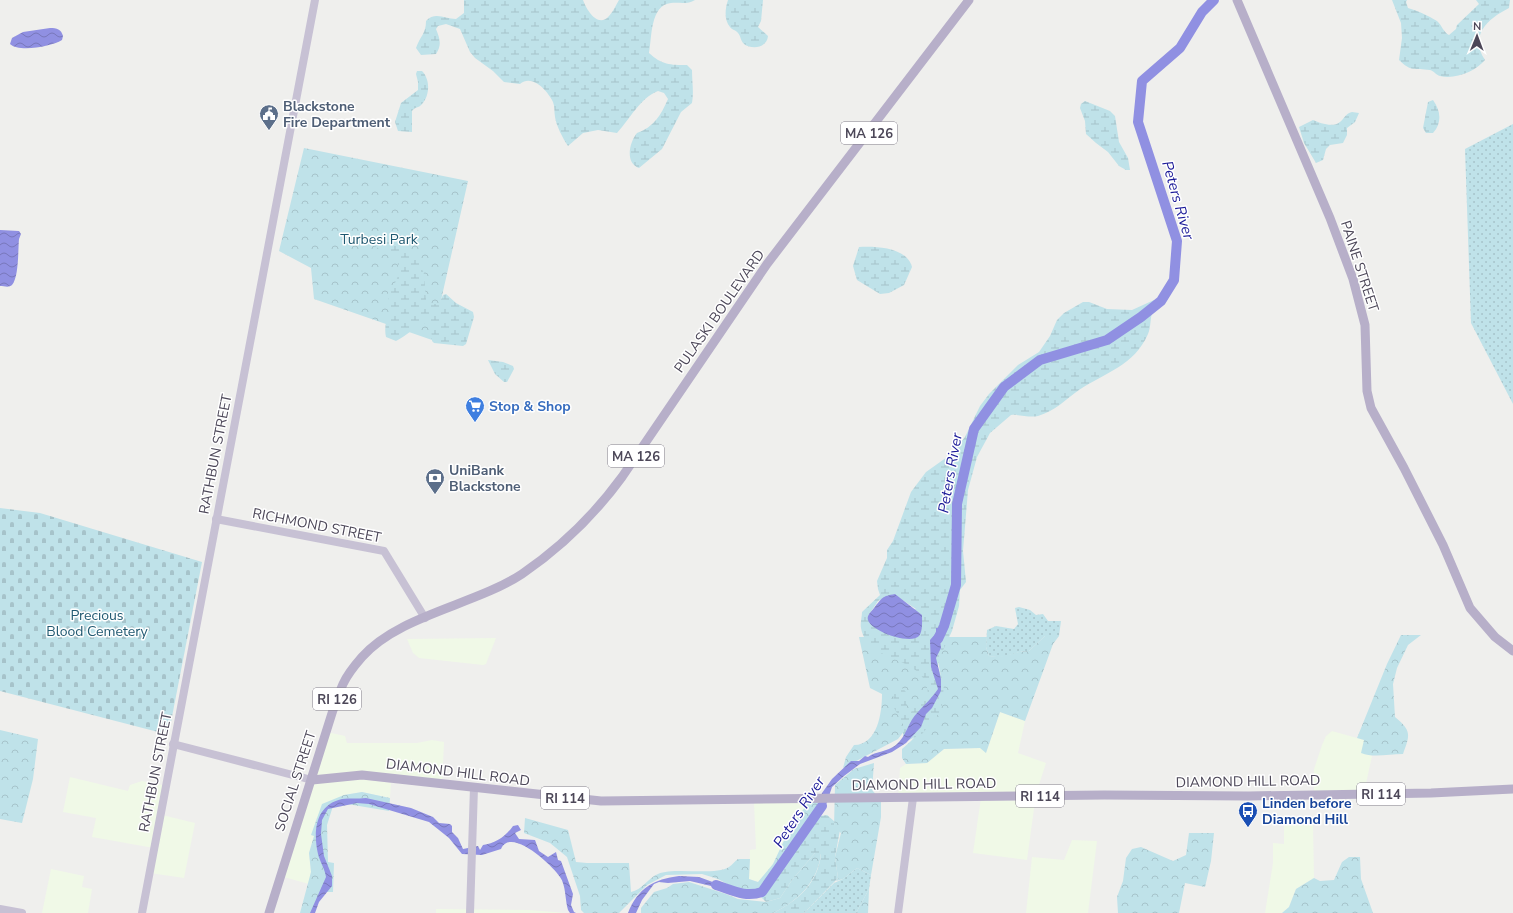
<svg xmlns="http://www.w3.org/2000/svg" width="1513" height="913" font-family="'Nunito Sans',sans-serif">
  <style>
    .commercial { fill: #f0f9e7 }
    .grass { fill: url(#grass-dots) }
    .forest { fill: url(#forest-crowns) }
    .wetland { fill: url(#wetland-marsh); fill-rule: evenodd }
    .cemetery { fill: url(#cemetery-stones) }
    .water { fill: url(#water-waves) }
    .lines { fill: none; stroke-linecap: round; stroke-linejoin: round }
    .river { stroke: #9090e2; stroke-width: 10 }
    .secondary { stroke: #c7c1d4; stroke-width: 8 }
    .primary { stroke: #b7afc9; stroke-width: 9 }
    .labels { text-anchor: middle; stroke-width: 3; stroke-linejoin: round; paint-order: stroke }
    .shield { fill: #fff; stroke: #827e8a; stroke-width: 1 }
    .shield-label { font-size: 13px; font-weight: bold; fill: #4c4758 }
    .service-label { font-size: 14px; font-weight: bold; fill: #4e5e75; stroke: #fff; text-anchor: start }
    .park-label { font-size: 14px; fill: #205971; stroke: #fff }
    .street-label { font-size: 14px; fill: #4c4758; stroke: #fff }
    .shop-label { font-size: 14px; font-weight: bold; fill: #366cbe; stroke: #fff; text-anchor: start }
    .transit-label { font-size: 14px; font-weight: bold; fill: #164399; stroke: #fff; text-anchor: start }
    .water-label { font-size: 15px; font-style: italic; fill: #1b1a98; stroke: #fff }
  </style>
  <defs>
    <pattern id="grass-dots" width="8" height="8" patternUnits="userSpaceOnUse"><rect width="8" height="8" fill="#bfe2e9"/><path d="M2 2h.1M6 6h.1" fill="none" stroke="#a6c3ca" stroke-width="1.8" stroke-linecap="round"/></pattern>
    <pattern id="forest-crowns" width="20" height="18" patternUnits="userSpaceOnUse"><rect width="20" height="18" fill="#bfe2e9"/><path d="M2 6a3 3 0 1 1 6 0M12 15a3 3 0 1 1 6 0" fill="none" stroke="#a6c3ca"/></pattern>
    <pattern id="wetland-marsh" width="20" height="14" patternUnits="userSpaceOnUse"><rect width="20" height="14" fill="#bfe2e9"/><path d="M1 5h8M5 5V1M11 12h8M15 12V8" fill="none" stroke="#a6c3ca"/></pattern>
    <pattern id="cemetery-stones" width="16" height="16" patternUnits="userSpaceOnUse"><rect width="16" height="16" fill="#bfe2e9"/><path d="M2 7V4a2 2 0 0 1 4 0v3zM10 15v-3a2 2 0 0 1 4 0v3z" fill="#a6c3ca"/></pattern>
    <pattern id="water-waves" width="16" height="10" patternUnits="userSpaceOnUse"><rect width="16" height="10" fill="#9090e2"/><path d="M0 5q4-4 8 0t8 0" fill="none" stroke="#7877ba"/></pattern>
  </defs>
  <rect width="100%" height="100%" fill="#efefed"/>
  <g class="commercial">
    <path d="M496 638 486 664 483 665 419 658 413 653 407 639Z"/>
    <path d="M1000 712 1025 721 1018 753 1046 763 1036 794 1027 860 973 853 981 798 898 800 900 768 906 764 927 763 944 749 981 748 986 753Z"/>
    <path d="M1332 731 1364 740 1365 754 1372 756 1364 793 1314 794V769L1322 745 1326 736Z"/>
    <path d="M327 732 345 736 347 743H417L432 740 444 742 442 785 375 778 313 781Z"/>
    <path d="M70 777 128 791 130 785 142 781 167 786 162 815 195 823 184 878 150 873 154 848 92 837 96 818 63 812Z"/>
    <path d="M362 779 391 783 390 798 362 792 344 795 318 819 316 818 314 836 309 853 311 872 309 884 280 876 311 784Z"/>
    <path d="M810 800 768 872 759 882 749 879 750 850 756 849 754 803Z"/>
    <path d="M1284 824 1313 825 1314 878 1296 889 1289 907 1282 913H1265L1273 863V843L1284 844Z"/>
    <path d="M1072 840 1097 841 1088 913H1026L1032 857 1064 860Z"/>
    <path d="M51 869 84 876 82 887 92 889 88 913H42Z"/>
    <path d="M436 909 529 910 567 913H436Z"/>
  </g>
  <g class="grass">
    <path d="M1513 124V404L1471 323 1465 149Z"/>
    <path d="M1019 607 1030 610 1036 615 1043 614 1048 621H1061L1059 636H1045L1029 651C1013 651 1005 660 989 656L986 647 987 630 996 626 1014 629 1018 624 1015 608Z"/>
    <path d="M857 868 871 875 869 889 856 913H804L834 883 843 879Z"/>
  </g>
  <g class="forest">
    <path d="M304 148 468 181 432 340 314 299 311 268 279 251Z"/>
    <path d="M1401 635H1421L1408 645 1397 668 1393 684 1395 717C1412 731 1410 735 1403 754 1388 754 1374 758 1361 753L1364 740 1357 738 1387 664Z"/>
    <path d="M1045 636H1059L1053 644 1025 721 1000 712 986 753 980 748 944 749 927 763 906 764 902 758V749L911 741 927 723 942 681 937 657 943 637H987L986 647 989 656C1005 659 1013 651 1029 651Z"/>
    <path d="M859 637H925L932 683 930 698 898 739 843 768 846 757 854 745C878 745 882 712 882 694L870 688Z"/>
    <path d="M0 730 38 739 33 779 22 823 0 819Z"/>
    <path d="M874 763 872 790 881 800V817L871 875 857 868 843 879 836 881 838 878 835 857 841 833 834 827 835 785 854 769Z"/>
    <path d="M362 792 390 798 389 811 347 804 333 806 327 825 328 862 334 863 333 892H325L318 901 313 913H300L311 872 309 853 314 836 311 835 322 804 344 795Z"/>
    <path d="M809 801H818V803L812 821 782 855 764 886 760 890 753 893 742 892 718 879 702 874 666 875 647 885 619 913H584L581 910 580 896 567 857 550 843 524 833 525 818 568 830 576 862 587 863H629L631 892C642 890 648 878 658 874 674 867 715 876 729 867 732 865 735 861 738 859H750L749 879 758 882 773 864 788 832Z"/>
    <path d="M1189 833H1214L1211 861 1205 887 1185 883 1179 913H1118L1117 897 1123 881 1126 858 1132 849 1141 847 1173 861 1186 855Z"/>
    <path d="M815 853H821C818 882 798 901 773 913H641V908L654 892 667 888 673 884 689 882 726 894 738 899 766 902 780 898 792 880Z"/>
    <path d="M1349 857H1360L1361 879 1373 913H1282L1289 907 1296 889 1314 878 1320 881 1334 880 1342 862Z"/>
    <path d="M869 889 868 913H856Z"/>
  </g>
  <g class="wetland">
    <path d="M464 0H583C586 9 598 29 609 16 613 12 616 5 619 0H695C687 5 679 2 671 3 650 5 652 38 649 53 662 65 670 65 687 65L692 70C692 82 694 92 692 103L681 112 662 149 639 168C625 163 629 143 637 133 654 127 661 115 668 99L664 93 658 91C640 98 630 119 617 133L598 130 583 133 568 146C563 139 556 125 555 117 554 112 555 107 553 102 547 90 532 74 520 84L504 82 493 71 475 58 470 52 460 29 446 24 438 26 436 29C440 39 442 45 436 54L421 55 416 48C420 36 426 34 426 21 435 11 445 19 456 19L464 13Z"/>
    <path d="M728 0H763L761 21 758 27 768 36C767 48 752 50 744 44 740 40 741 36 738 33 736 30 732 30 730 27 724 20 725 9 728 0Z"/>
    <path d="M1392 0H1407L1406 2 1408 8C1418 11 1429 16 1437 21 1442 25 1443 32 1449 35L1456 29 1457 25 1479 4 1476 0H1510L1509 8C1487 19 1469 36 1485 60 1476 71 1455 80 1440 76 1436 75 1434 71 1430 70 1414 68 1411 72 1399 60L1402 38 1401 23Z"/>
    <path d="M417 71H422C431 80 430 98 420 106 417 108 415 107 412 111V132L398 131 395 122 401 103 418 90V82L416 74Z"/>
    <path d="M1433 100C1441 111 1442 123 1433 133H1426L1423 128 1428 102Z"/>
    <path d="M1085 101 1110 111 1115 116 1119 142 1128 158 1130 170H1126L1119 166 1108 152 1096 143 1086 134 1085 121 1080 108 1081 104Z"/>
    <path d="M1352 112 1359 113 1355 122 1347 128V135L1343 143 1330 145 1326 149 1323 160 1316 163 1304 143 1299 127 1313 120C1320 123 1333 128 1340 122 1345 118 1345 114 1352 112Z"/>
    <path d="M391 232 399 233 402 241 401 249 409 254 417 256 424 274 426 300 433 304H439L443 295 446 294 456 303 473 312 474 317 466 344 463 346 434 343 432 341 431 324 428 322C416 325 407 336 396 341L386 337C384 328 386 320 390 313 392 307 388 300 388 294 389 288 394 286 396 281 400 272 398 262 396 253L381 250 373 245V243L382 236Z"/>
    <path d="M859 247C875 246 907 247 912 267L904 285 889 293 880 294 857 280 853 266Z"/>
    <path d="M1154 300 1158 302C1157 306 1154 309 1152 313 1150 320 1151 327 1148 334 1134 366 1106 372 1079 390 1065 400 1055 411 1038 416 1029 418 1020 414 1011 415L990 433 977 457 968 490 963 551 966 582 960 590 959 606 952 631 938 661V667L944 684 942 705 940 712 922 734 909 740H903V723L894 708 893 692 897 687H901L909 695 905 713 909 715 918 702 928 694C926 653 868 666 861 628 860 623 862 617 862 612L880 595 878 589 877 581 887 558V550L893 541 911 492 926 472 950 455 965 437 980 406 989 394 1018 365 1039 352 1050 336 1057 320 1064 313 1083 302H1089L1107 309 1132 310ZM891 595 898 597 916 609 868 616 878 601Z"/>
    <path d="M488 360 503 362 513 366 514 369 507 382H504L495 374Z"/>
    <path d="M827 815 834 821V827H838L840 830 835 857 838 878 804 913H773C798 901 818 883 821 854L815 853 792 880 780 898 766 902 761 897 760 890 765 886 782 855 812 821 820 816Z"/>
  </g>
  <path class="cemetery" d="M0 508 40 513 202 562 170 727 162 733 0 691Z"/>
  <g class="water">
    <path d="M50 28C57 28 61 29 63 36L62 40C53 46 19 53 10 44L12 38 23 32Z"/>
    <path d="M0 230 19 231 21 234 19 239C18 249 19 277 12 285 9 288 4 286 0 286Z"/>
    <path d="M895 594 922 615C922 621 923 631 919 636 910 646 863 629 868 616 869 613 872 611 874 608 882 598 882 596 895 594Z"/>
    <path d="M936 628H947L940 640 941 648 936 658 941 679V691L932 708 926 714 921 727 906 743 892 752 860 764 844 776 832 787 824 811 818 819 815 815 822 793 832 779 851 761H859L865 756 868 757C876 751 887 752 896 745 907 736 908 721 918 712 926 703 931 699 938 689L931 667 930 640 936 633Z"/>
    <path d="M366 798 411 808 433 817 439 823 450 824 452 826V832L458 838 463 849 478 846 480 850 483 845C495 844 506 836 513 826L518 825 521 830 515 833 519 839 535 840 539 851 548 857 556 852 558 860 561 861 573 894 571 905 574 912 576 913H570L568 910C565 900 566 885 560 877 553 866 511 826 501 849L482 855 462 854 449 838 429 822 369 804 357 803 328 809 322 820 321 834 324 856 332 876V886L319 902 315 913H310L326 877C325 869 320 862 318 854 313 832 315 805 342 799 349 798 358 799 366 798Z"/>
    <path d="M679 876 699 877 729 888 728 890 690 881 668 883 659 882 654 884 642 900 636 913H628C638 888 654 879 679 876Z"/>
  </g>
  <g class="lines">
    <g class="river">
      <path d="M938 639 944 626 956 585 957 504 974 429 1004 387 1040 360 1107 340 1141 317 1161 301 1174 280 1177 241 1138 122 1142 81 1180 48 1202 12 1214 0"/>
      <path d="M716 885C732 890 745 898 762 892L822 806"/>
    </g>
    <g class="secondary">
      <path d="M216 519 384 551 425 618"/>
      <path d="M173 744 312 780"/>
      <path d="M0 909 22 913"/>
      <path d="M142 913 315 0"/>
      <path d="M470 913 474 787"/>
      <path d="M898 913 913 798"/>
    </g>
    <g class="primary">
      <path d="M1237 0 1330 218 1353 279 1365 325 1367 391 1371 408 1404 468 1443 545 1470 608 1495 637 1513 651"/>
      <path d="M312 780 362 775 601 801 1104 795 1249 796 1431 793 1513 789"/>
      <path d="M269 913 333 710C337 702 339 693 343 684 347 675 355 665 362 657 399 615 475 605 522 574 560 548 595 514 622 477L767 264 969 0"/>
    </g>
  </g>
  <defs>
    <g id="civic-pin" transform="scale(1)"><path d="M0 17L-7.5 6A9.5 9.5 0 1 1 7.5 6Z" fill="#5c6f8a" stroke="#fff"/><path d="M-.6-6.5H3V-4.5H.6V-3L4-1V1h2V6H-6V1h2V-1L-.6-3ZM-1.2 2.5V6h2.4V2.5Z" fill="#fff"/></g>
    <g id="supermarket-pin" transform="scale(1)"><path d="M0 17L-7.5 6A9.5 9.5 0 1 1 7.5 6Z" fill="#3f7fe0" stroke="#fff"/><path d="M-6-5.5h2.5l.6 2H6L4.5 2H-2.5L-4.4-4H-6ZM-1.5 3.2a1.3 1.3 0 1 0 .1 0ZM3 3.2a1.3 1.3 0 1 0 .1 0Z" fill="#fff"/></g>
    <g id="bank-pin" transform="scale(1)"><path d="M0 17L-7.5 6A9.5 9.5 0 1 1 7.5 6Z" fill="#5c6f8a" stroke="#fff"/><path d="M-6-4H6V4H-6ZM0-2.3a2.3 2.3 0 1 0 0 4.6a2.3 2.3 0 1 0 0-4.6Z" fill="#fff"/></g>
    <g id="bus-pin" transform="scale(1)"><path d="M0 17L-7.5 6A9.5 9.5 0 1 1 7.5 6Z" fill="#1a4fb4" stroke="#fff"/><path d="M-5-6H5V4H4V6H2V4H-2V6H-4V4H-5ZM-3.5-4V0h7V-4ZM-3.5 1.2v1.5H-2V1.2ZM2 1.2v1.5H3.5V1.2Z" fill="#fff"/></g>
  </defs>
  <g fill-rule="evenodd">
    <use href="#civic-pin" x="269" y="114"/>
    <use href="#supermarket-pin" x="475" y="406"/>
    <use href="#bank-pin" x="435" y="478"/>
    <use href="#bus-pin" x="1248" y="811"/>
  </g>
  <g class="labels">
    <g class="shield">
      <rect x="841" y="122" width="56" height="22" rx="3"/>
      <rect x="608" y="445" width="56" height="22" rx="3"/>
      <rect x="313" y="688" width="48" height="22" rx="3"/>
      <rect x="1357" y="783" width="48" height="22" rx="3"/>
      <rect x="1016" y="785" width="48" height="22" rx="3"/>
      <rect x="541" y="787" width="48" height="22" rx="3"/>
    </g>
    <g class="shield-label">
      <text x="869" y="138">MA 126</text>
      <text x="636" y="461">MA 126</text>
      <text x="337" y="704">RI 126</text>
      <text x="1381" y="799">RI 114</text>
      <text x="1040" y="801">RI 114</text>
      <text x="565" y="803">RI 114</text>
    </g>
    <g class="service-label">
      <text x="283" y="111">Blackstone<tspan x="283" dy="16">Fire Department</tspan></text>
      <text x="449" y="475">UniBank<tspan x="449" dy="16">Blackstone</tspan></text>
    </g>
    <g class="park-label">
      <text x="379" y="244">Turbesi Park</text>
      <text x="97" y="620">Precious<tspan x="97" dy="16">Blood Cemetery</tspan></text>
    </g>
    <g class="street-label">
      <text transform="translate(1360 266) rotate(72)" y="5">PAINE STREET</text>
      <text transform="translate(719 311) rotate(-55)" y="5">PULASKI BOULEVARD</text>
      <text transform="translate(215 454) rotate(-79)" y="5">RATHBUN STREET</text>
      <text transform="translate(317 525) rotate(11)" y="5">RICHMOND STREET</text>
      <text transform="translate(155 772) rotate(-79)" y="5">RATHBUN STREET</text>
      <text transform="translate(458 772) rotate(7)" y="5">DIAMOND HILL ROAD</text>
      <text transform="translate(295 781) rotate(-72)" y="5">SOCIAL STREET</text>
      <text transform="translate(1248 781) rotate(-1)" y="5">DIAMOND HILL ROAD</text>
      <text transform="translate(924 784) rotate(-1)" y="5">DIAMOND HILL ROAD</text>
    </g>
    <g class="shop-label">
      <text x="489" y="411">Stop &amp; Shop</text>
    </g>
    <g class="transit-label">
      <text x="1262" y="808">Linden before<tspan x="1262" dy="16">Diamond Hill</tspan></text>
    </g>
    <g class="water-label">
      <text transform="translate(1178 200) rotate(74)" y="5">Peters River</text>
      <text transform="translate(950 473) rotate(-80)" y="5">Peters River</text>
      <text transform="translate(799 812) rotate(-57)" y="5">Peters River</text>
    </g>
  </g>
  <g transform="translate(1477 36) rotate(1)" stroke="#ffffff" stroke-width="3" paint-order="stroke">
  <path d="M0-3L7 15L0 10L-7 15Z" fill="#4c4758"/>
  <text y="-6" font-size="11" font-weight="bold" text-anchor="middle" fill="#4c4758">N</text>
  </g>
</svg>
